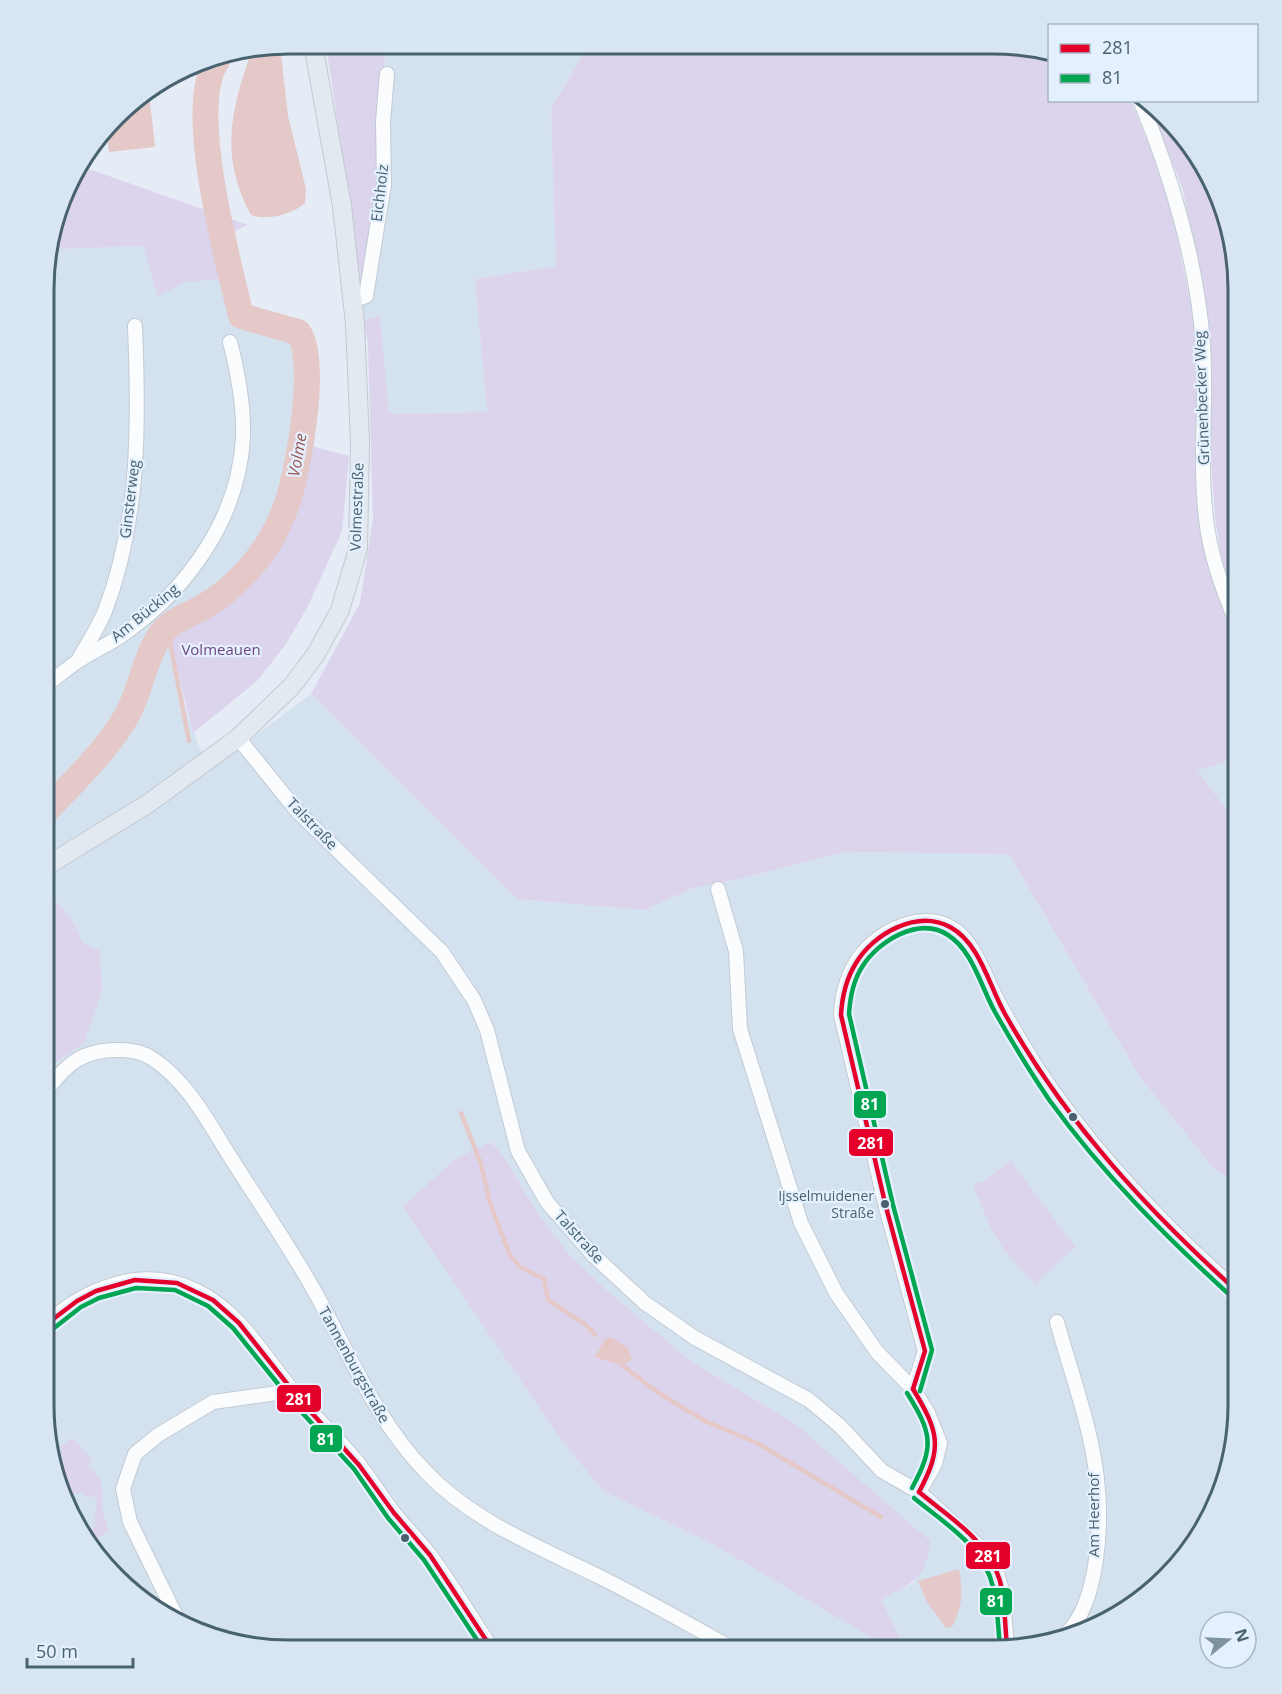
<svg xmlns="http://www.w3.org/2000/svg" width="1282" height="1694" font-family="'Open Sans',sans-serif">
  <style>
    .residential { fill: #d4e1ef }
    .green { fill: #dcd3ed }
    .water { fill: #e4c9c8 }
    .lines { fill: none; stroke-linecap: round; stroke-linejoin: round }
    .stream { stroke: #e4c9c8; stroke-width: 4.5 }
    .river { stroke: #e4c9c8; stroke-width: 26 }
    .minor-casing { stroke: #c1cbd3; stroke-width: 16 }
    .major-casing { stroke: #c2c9cf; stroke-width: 20 }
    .minor { stroke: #fbfcfe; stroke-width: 14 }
    .major { stroke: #e3e9f1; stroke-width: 18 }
    .bus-1-casing { stroke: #e5f0fe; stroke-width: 9 }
    .bus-2-casing { stroke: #e5f0fe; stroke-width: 9 }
    .bus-1 { stroke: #e4002b; stroke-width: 4.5 }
    .bus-2 { stroke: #00a651; stroke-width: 4.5 }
    .bus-dot { fill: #48636f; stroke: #e5f0fe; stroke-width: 2 }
    .labels { text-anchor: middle; stroke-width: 4.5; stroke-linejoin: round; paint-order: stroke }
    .bus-label { font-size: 14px; fill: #48636f; stroke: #e5f0fe; text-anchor: end }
    .street-label { font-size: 15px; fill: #48636f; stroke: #e5f0fe }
    .park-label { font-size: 15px; fill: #6d4780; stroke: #e5f0fe }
    .water-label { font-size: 16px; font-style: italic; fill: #96554d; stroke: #e5f0fe }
    .rim { fill: none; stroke: #48636f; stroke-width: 3 }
    .line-badge { stroke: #e5f0fe; stroke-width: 2 }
    .badge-label { font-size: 16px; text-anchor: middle; font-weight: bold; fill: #fff }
  </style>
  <rect width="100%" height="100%" fill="#e5ecf5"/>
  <g class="residential">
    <path d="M385 44H590L551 108 556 266 475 279 487 412 388 414 380 316 364 320 362 291 382 162Z"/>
    <path d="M143 246 185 282 224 279 236 317 297 341 295 472 286 508 271 542 247 571 221 595 167 627 189 721 209 771 311 694 517 899 644 910 693 888 740 879 844 852 1009 854 1140 1077 1215 1170 1238 1183V1422L1226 1484 1197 1541 1155 1589 1102 1625 995 1650 992 1635 986 1643 970 1650H906L881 1599 915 1582 794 1423 692 1362 604 1288 570 1255 537 1212 503 1156 491 1142 403 1207 603 1491 711 1543 896 1650 257 1648 152 1609 105 1567 69 1514 44 1406V1073L50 1066 84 1043 102 990 100 951 83 943 71 918 47 892 44 895 45 425 57 249Z"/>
    <path d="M1238 757V825L1196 771Z"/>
  </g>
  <g class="green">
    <path d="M326 44H385L382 162 362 291Z"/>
    <path d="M590 44 1026 46 1049 55 1050 100 1131 101 1169 195 1198 342 1197 480 1211 577 1238 642V757L1197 771 1238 825V1183L1215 1170 1140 1077 1009 854 844 852 740 879 693 888 644 910 517 899 311 694 360 603 373 519 368 344 364 320 380 316 389 414 487 412 475 279 556 266 551 108Z"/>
    <path d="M1148 101 1178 127 1213 180 1238 288V605L1224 574 1215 517 1211 459V344L1183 190Z"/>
    <path d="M83 158V167L248 225 218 238 224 279 185 282 158 296 143 246 57 249C56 220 65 181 83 158Z"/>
    <path d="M300 443 349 456 342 531 308 606 286 644 258 680 193 733 167 627C184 615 205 608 222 594 274 552 288 507 300 443Z"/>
    <path d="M47 892 71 918 83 943 100 951 102 991 84 1043 50 1066 44 1073V895Z"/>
    <path d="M491 1142 503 1156 537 1212 570 1255 604 1288 692 1362 794 1423 930 1541C926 1579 912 1584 881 1599L906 1650H896L878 1641 711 1543 603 1491 559 1437 403 1207 455 1159Z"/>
    <path d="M1011 1161 1075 1247 1035 1284 1006 1253 991 1228 973 1185 984 1181Z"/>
    <path d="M47 1418H50L60 1447 73 1438 92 1460 88 1465 101 1480 103 1511 109 1532 88 1543 79 1529H94L97 1497 83 1496 82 1489 80 1494H64Z"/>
    <path d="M993 1635 995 1650H970L986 1643Z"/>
  </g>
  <g class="water">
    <path d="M280 45 288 116 306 189 305 203C293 214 267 221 251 215 219 156 231 109 252 50Z"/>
    <path d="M149 92 155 147 109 152 106 130 127 104Z"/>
    <path d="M611 1337 628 1348 632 1359 623 1366 595 1357 605 1339Z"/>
    <path d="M959 1569C963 1592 963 1605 952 1627L946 1628 927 1602 918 1581Z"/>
  </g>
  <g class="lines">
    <g class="stream">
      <path d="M167 627 189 741"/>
      <path d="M461 1113 481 1164 490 1203 509 1253 520 1267 544 1279 548 1300 585 1324 595 1335"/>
      <path d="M623 1366 657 1392 705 1421 757 1443 881 1517"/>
    </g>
    <path class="river" d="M45 812C73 782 107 751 127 715 141 690 144 660 160 635 171 620 189 615 205 606 220 597 235 584 247 571 264 553 276 533 285 509 298 477 319 359 298 332L241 316C227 257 193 131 210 76 212 68 217 61 220 55"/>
    <g class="minor-casing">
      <g id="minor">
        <path d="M1140 100C1171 175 1198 265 1203 346 1207 403 1199 461 1206 518 1210 556 1223 592 1238 626"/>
        <path d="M352 301 366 296 384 184 383 122 387 74"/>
        <path d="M79 659C87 644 98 628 105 611 140 519 139 423 135 326"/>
        <path d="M45 686C56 678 66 669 78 661 93 651 110 644 125 633 189 588 239 517 243 437 244 404 238 373 230 342"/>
        <path d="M238 738 298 812 442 952 474 1000 487 1030 518 1151 547 1202 593 1255 645 1303 695 1338 809 1400 840 1426 882 1471 919 1492 979 1546 994 1565 1002 1590 1007 1647"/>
        <path d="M718 889 736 951 740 1029 801 1223 836 1293 877 1352 913 1389 928 1413 940 1443 935 1464 919 1492"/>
        <path d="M44 1094C66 1064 82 1049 121 1050 132 1050 144 1053 153 1059 188 1082 208 1122 229 1155 256 1198 286 1241 311 1285 348 1350 374 1419 427 1473 474 1522 541 1548 600 1577 646 1600 690 1625 735 1650"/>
        <path d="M1057 1322C1071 1373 1091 1426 1097 1479 1102 1522 1099 1601 1067 1633"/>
        <path d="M44 1326C84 1288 143 1264 197 1291 241 1313 263 1355 293 1391 312 1415 335 1435 354 1458 369 1476 380 1495 394 1513 407 1530 423 1544 435 1562 455 1590 473 1620 492 1649"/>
        <path d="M913 1389 925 1351 886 1207 841 1015C842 994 848 972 861 955 883 927 931 906 961 935 977 951 986 978 996 998 1008 1021 1022 1043 1035 1065 1091 1150 1162 1225 1238 1292"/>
        <path d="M177 1618 130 1522 123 1489 135 1454 158 1435 213 1402 292 1391"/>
      </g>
    </g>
    <g class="major-casing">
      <path id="major" d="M45 867 149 803 238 738 292 686 316 654 340 610 358 549 360 442 355 324 342 206 313 44"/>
    </g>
    <use href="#minor" class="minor"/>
    <use href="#major" class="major"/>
    <g class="bus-1-casing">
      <g id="bus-1">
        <path d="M44 1326 77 1301 96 1291 135 1280 177 1283 213 1300 239 1323 300 1400 359 1465 394 1513 430 1555 492 1649"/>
        <path d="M913 1389 925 1351 886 1207 841 1015C842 997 846 979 856 963 873 934 917 909 950 927 980 943 989 986 1005 1014 1065 1121 1147 1210 1238 1292"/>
        <path d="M913 1389C939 1432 943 1447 919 1492"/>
        <path d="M919 1492C949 1517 989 1541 1000 1581 1005 1603 1005 1625 1007 1647"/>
      </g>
    </g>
    <g class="bus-2-casing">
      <g id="bus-2">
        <path d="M49 1332 81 1307 99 1298 136 1288 175 1290 208 1306 233 1328 295 1405 354 1469 388 1518 424 1560 483 1649"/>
        <path d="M920 1391 932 1350 893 1205 849 1014C850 998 853 981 862 967 878 941 919 916 948 935 973 951 981 987 995 1012 1012 1042 1030 1072 1050 1101 1103 1174 1166 1237 1233 1298"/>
        <path d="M907 1393C932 1433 935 1446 912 1488"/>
        <path d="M914 1498C944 1523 984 1546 993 1587 998 1607 998 1628 1000 1648"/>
      </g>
    </g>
    <use href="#bus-1" class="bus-1"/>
    <use href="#bus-2" class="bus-2"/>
  </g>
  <g class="bus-dot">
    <circle cx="1073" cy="1117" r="5"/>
    <circle cx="885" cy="1204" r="5"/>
    <circle cx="405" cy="1538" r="5"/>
  </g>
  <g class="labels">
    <g class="bus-label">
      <text x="874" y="1201">Ijsselmuidener<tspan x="874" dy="17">Straße</tspan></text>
    </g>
    <g class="street-label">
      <text transform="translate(380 193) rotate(-83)" y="5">Eichholz</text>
      <text transform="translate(1202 398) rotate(-92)" y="5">Grünenbecker Weg</text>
      <text transform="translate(130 499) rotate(-83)" y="5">Ginsterweg</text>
      <text transform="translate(357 507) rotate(-88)" y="5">Volmestraße</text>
      <text transform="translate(145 613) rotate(-39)" y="5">Am Bücking</text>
      <text transform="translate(312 824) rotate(46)" y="5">Talstraße</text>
      <text transform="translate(579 1237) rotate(48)" y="5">Talstraße</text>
      <text transform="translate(354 1365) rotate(61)" y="5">Tannenburgstraße</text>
      <text transform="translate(1094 1515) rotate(-90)" y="5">Am Heerhof</text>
    </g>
    <g class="park-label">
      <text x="221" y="655">Volmeauen</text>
    </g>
    <g class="water-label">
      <text transform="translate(297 455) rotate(-80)" y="6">Volme</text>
    </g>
  </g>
  <path d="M0 0H1282V1694H0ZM289 54H993A235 235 0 0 1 1228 289V1405A235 235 0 0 1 993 1640H289A235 235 0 0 1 54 1405V289A235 235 0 0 1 289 54Z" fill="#d8e5f3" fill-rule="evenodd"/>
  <path class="rim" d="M289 54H993A235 235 0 0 1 1228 289V1405A235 235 0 0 1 993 1640H289A235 235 0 0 1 54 1405V289A235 235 0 0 1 289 54Z"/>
  <g class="line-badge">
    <rect x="853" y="1090" width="34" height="29" rx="6" fill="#00a651"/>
    <rect x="848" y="1128" width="46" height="29" rx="6" fill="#e4002b"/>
    <rect x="276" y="1384" width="46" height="29" rx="6" fill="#e4002b"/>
    <rect x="309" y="1424" width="34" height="29" rx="6" fill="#00a651"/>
    <rect x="965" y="1541" width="46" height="29" rx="6" fill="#e4002b"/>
    <rect x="979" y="1587" width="34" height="29" rx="6" fill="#00a651"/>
  </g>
  <g class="badge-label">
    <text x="870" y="1110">81</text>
    <text x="871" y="1149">281</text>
    <text x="299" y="1405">281</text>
    <text x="326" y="1445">81</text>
    <text x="988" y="1562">281</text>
    <text x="996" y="1607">81</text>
  </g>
  <rect x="1048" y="24" width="210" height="78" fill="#e5f0fe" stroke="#a6b8c5" stroke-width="1.5"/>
  <rect x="1060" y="44" width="30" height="9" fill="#e4002b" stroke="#a6b8c5" stroke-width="1.5"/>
  <text x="1102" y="54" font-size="18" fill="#48636f">281</text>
  <rect x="1060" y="74" width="30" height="9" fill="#00a651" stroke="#a6b8c5" stroke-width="1.5"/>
  <text x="1102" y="84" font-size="18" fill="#48636f">81</text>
  <g transform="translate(1228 1640) rotate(72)"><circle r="28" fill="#e5f0fe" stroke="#a6b8c5" stroke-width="1.5"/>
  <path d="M0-4.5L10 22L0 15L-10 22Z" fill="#7f939e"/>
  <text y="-9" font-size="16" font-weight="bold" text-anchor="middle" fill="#48636f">N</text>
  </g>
  <path d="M27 1658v9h106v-9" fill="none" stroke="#48636f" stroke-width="3"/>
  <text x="36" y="1658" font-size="18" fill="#48636f" stroke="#e5f0fe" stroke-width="4.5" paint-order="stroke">50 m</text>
</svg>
